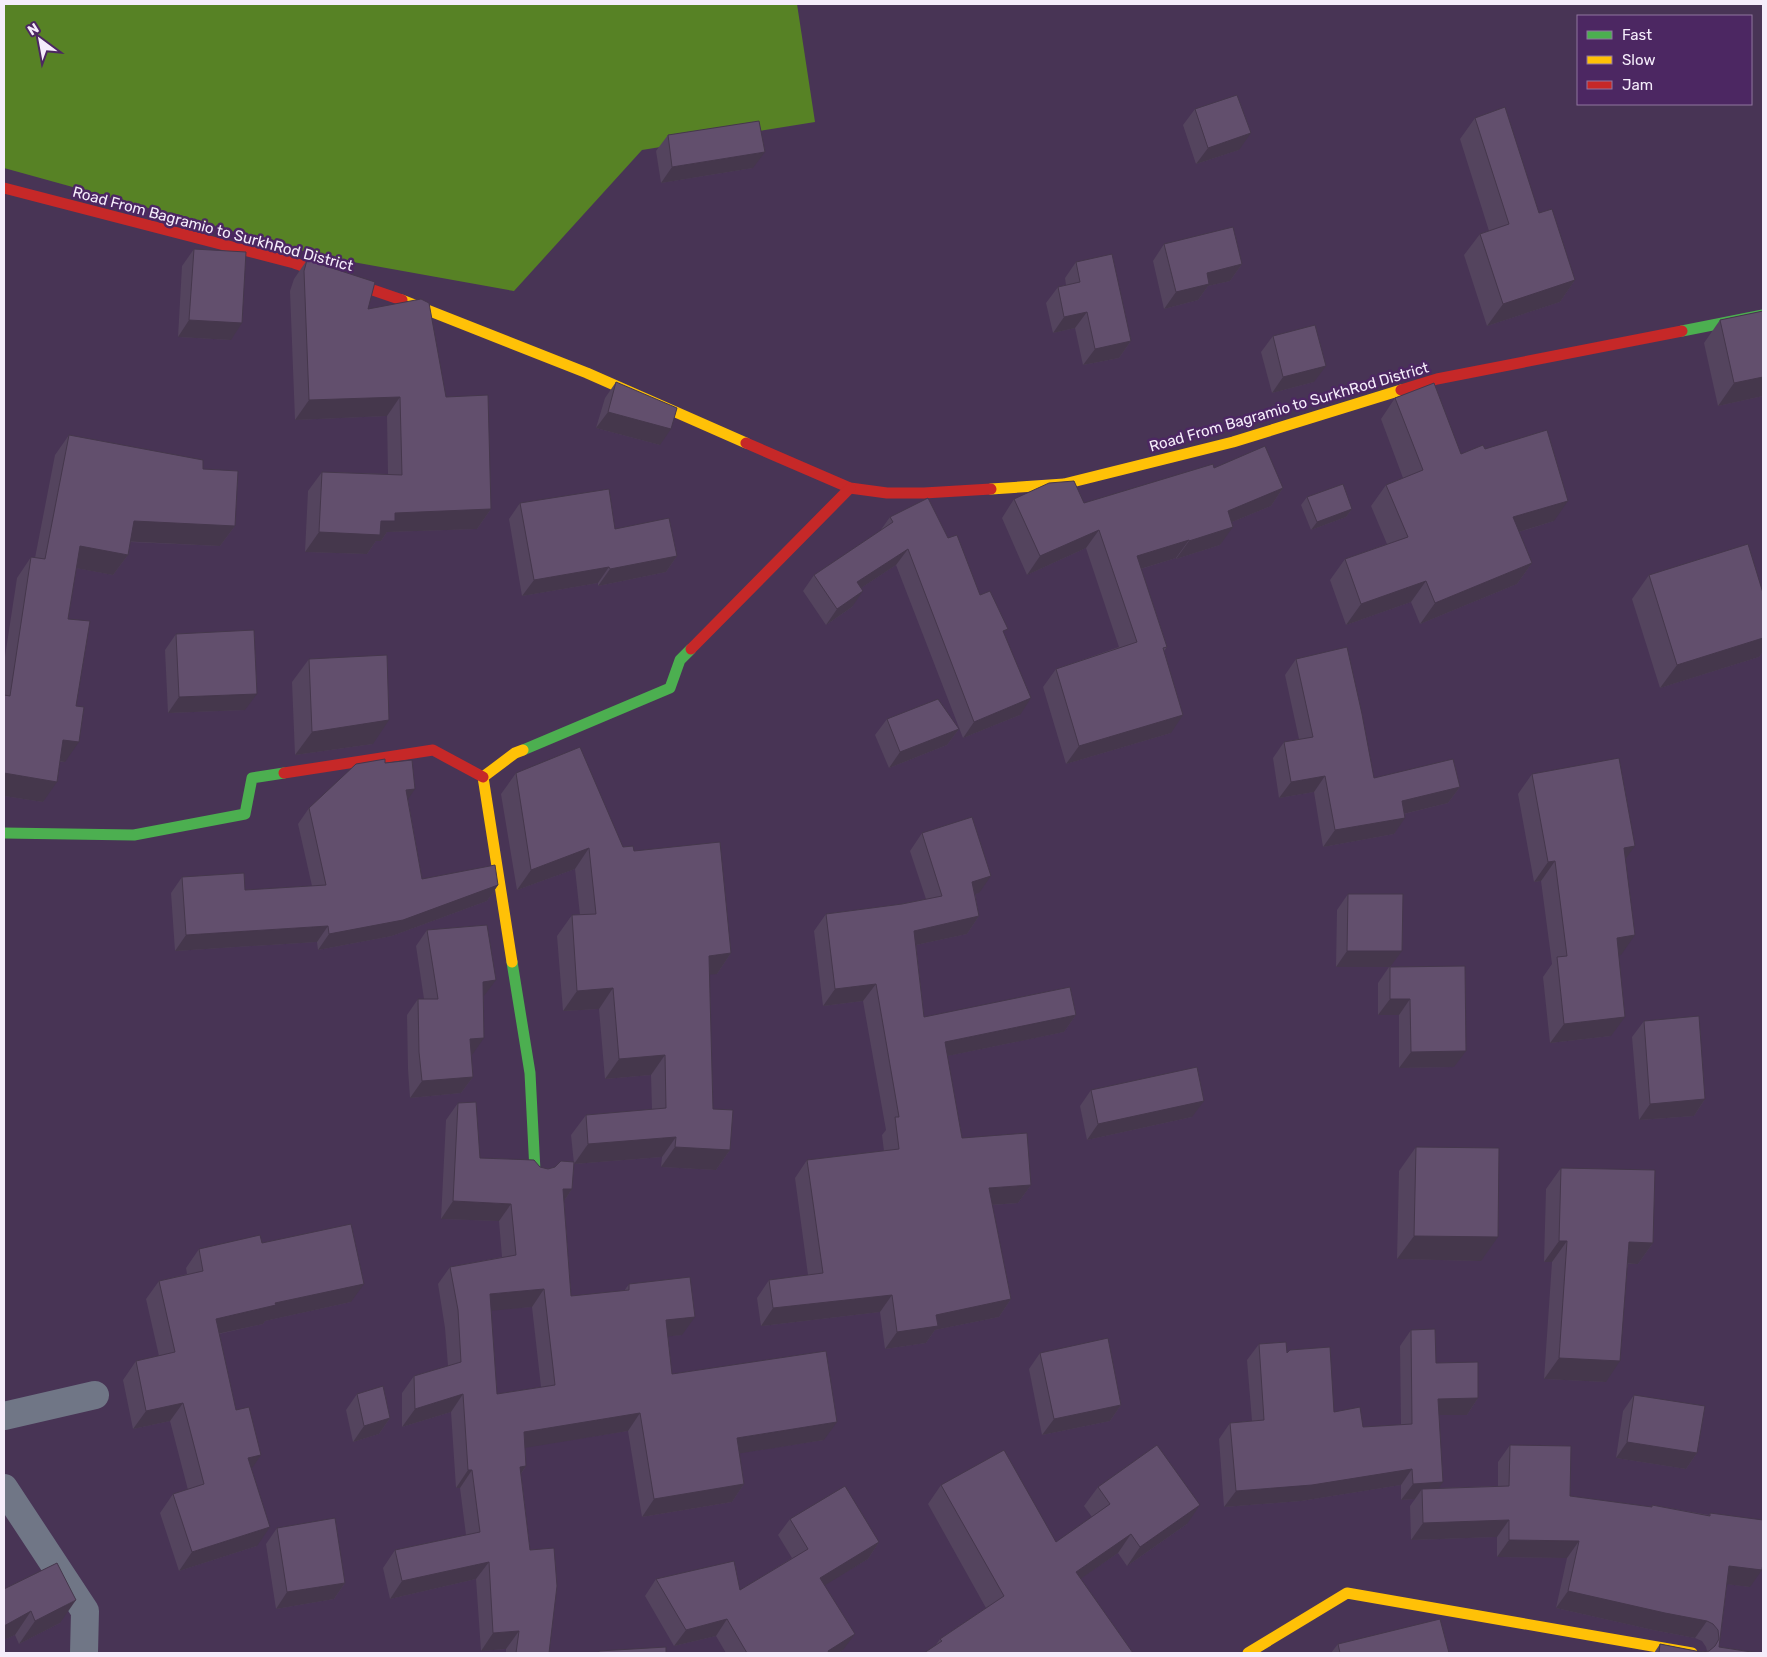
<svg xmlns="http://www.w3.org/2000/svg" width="1767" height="1657" font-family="Rubik,sans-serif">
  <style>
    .water { fill: #578225 }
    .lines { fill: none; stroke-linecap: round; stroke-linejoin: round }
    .street { stroke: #707686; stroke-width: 28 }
    .fast { stroke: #4caf50; stroke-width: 11 }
    .slow { stroke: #ffc107; stroke-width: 11 }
    .jam { stroke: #c62828; stroke-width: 11 }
    .wall { fill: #54445e; fill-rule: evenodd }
    .shaded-wall { fill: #45374c }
    .building { fill: #624f6d; stroke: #45374c; fill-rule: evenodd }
    .labels { text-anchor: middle; stroke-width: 5; stroke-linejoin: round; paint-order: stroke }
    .street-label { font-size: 15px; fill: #f5edfb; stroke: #4c2762 }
  </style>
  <rect width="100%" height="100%" fill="#483455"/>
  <path class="water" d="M4 4H797L815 122 642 150 514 291 325 257 4 168Z"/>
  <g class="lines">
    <g class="street">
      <path d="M4 1416 95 1395"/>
      <path d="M4 1488 85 1611 84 1653"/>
    </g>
    <g class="fast">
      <path d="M1682 331 1763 315"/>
      <path d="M523 750 670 688 680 660 691 649"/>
      <path d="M4 833 134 835 245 814 252 778 284 773"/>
      <path d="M512 962 530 1073 535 1171"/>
    </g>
    <g class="slow">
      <path d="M402 300 587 373 746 443"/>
      <path d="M991 489 1064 484 1233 442 1401 390"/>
      <path d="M512 962 483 777 515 753 523 750"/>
      <path d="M1248 1653 1347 1593 1692 1653"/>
    </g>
    <g class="jam">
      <path d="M4 188 294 263 402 300"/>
      <path d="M1401 390 1437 379 1682 331"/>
      <path d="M746 443 850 488 887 493H924L991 489"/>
      <path d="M691 649 850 488"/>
      <path d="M284 773 433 750 483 777"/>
    </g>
  </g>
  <g class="wall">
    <path d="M1195 109 1239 150 1196 164 1183 125Z"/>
    <path d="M1475 118 1575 280 1560 302 1487 326 1464 255 1480 234 1489 231 1460 139Z"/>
    <path d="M668 135 753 168 661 183 656 151Z"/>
    <path d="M1164 244 1242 264 1230 281 1208 286 1198 300 1164 309 1153 261Z"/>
    <path d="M194 249 231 340 178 337 182 266Z"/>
    <path d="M307 260 368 309 446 397 491 509 477 529 387 532 381 541H376L367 554 305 552 308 491 322 472 388 474 387 416 295 420 290 291 294 279Z"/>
    <path d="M1076 262 1131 341 1119 358 1083 365 1075 328 1053 333 1046 303 1058 287 1066 285 1065 278Z"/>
    <path d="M1763 311V396L1718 406 1704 343 1720 320Z"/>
    <path d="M1273 336 1314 382 1272 393 1261 352Z"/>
    <path d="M616 382 660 445 596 428 605 398Z"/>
    <path d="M1395 398 1461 454 1485 449 1554 521 1519 532 1532 563 1517 584 1420 624 1411 602 1346 625 1330 580 1345 559 1387 544 1371 506 1386 485 1403 478 1381 419Z"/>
    <path d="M69 435 203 469 235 526 220 546 130 542 128 555 113 575 76 568 68 619 65 762H60L43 802 4 796V663L17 578 31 557 35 558 55 455Z"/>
    <path d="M1214 468 1283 488 1271 506 1232 522 1220 545 1176 559V558L1141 569 1167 647 1164 651 1171 733 1066 764 1043 687 1056 669 1119 647 1086 548 1027 575 1002 518 1014 499 1084 503Z"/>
    <path d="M1307 497 1352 509 1346 517 1311 530 1301 505Z"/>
    <path d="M520 503 615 529 677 556 666 572 598 586V583L522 596 509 519Z"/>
    <path d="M890 517 948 538 980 595 1004 633 1020 715 963 738 896 565 861 588 852 607 826 625 803 591 814 575 880 531Z"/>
    <path d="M1649 575 1763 593V652L1759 657 1660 688 1632 599Z"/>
    <path d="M176 634 245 710 168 713 165 650Z"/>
    <path d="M309 659 373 744 295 755 292 682Z"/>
    <path d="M1296 659 1374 778 1460 787 1448 803 1404 814 1394 834 1323 847 1314 792 1279 798 1273 758 1284 742 1299 739 1285 675Z"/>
    <path d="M887 719 959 729 947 745 889 768 875 735Z"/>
    <path d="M385 763 408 799 422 879 498 885 487 901 392 936 318 950 317 942 175 951 171 893 182 877 245 890 312 886 298 824 309 808Z"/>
    <path d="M516 773 623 847 634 851 731 953 717 974H709L713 1109 730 1150 716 1170 661 1167 662 1157 574 1164 571 1135 586 1115 652 1110 651 1075 605 1079 599 1009 563 1011 557 936 572 915H580L575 869 517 890 501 794Z"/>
    <path d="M1532 774 1625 860 1621 955H1618L1611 1036 1550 1043 1543 977 1552 964 1541 881 1534 882 1518 794Z"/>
    <path d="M922 833 979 893 975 894 979 916 967 934 916 945 924 1017 1076 1015 1064 1032 947 1056 962 1138 1031 1185 1018 1203 992 1205 1011 1299 999 1317 935 1330 926 1343 885 1349 880 1312 761 1326 757 1298 769 1280 808 1275 795 1178 807 1160 884 1151 882 1135 886 1130 863 1001 823 1006 814 931 826 914 902 904 926 899 910 851Z"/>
    <path d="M1348 894 1391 967 1454 1067 1399 1068V1015H1378V983L1389 967H1336L1337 910Z"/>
    <path d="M427 930 484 996H483L472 1055H471L473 1077 461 1093 410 1098 408 1069 407 1015 418 999H424L416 946Z"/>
    <path d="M1644 1021 1705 1099 1694 1116 1639 1120 1632 1037Z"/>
    <path d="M1091 1090 1192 1117 1087 1140 1080 1106Z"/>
    <path d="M458 1103 480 1158 540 1167 572 1189 564 1201 571 1296 624 1291 629 1284 682 1335 668 1336 672 1374 824 1440 739 1453 744 1484 732 1502 642 1517 628 1431 525 1447 526 1466 521 1474 530 1550 549 1653H506V1649L481 1651 476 1579 390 1599 383 1568 395 1550 466 1535 460 1488H456L451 1412 402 1427V1393L414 1376 448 1366 445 1328 438 1284 450 1267 502 1257 499 1221 441 1219 446 1120ZM532 1307 541 1387 497 1394 491 1310Z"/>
    <path d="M1416 1147 1481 1261 1397 1259 1399 1171Z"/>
    <path d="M1561 1168 1653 1243 1638 1264H1628L1606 1382 1544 1379 1552 1262H1544L1546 1189Z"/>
    <path d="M262 1243 351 1302 265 1321 263 1324 219 1334 236 1410 251 1469 257 1546 179 1571 160 1513 173 1494 188 1490 170 1421 133 1429 123 1380 136 1361 159 1356 146 1299 159 1281 187 1274 186 1268 199 1249Z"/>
    <path d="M1411 1330 1436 1363 1478 1398 1467 1415H1439V1488L1498 1486V1462L1510 1445 1570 1496 1651 1507 1652 1505 1709 1515 1710 1513 1750 1587 1727 1584 1719 1647 1758 1653H1654L1660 1644 1701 1652 1707 1651 1706 1647 1702 1641 1695 1638 1653 1630 1556 1608 1567 1558 1497 1557V1537L1411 1540 1410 1506 1415 1499 1401 1500V1485L1301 1501 1224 1507 1219 1439 1230 1423 1252 1421 1247 1360 1259 1344 1287 1353 1334 1412 1363 1427 1401 1425 1400 1346Z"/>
    <path d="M1040 1353 1121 1405 1110 1421 1042 1435 1029 1369Z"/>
    <path d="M357 1394 390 1418 379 1434 353 1442 346 1410Z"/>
    <path d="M1634 1395 1697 1453 1686 1469 1616 1458 1623 1411Z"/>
    <path d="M941 1485 1056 1542 1092 1517 1084 1506 1098 1487 1187 1524 1127 1566 1118 1553 1081 1578 935 1646 940 1639 986 1608 928 1504Z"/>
    <path d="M790 1519 879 1542 868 1559 824 1585 843 1650 838 1653H726L716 1636 674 1646 645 1596 656 1579 740 1590 792 1558 778 1535Z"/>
    <path d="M277 1528 345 1583 334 1599 276 1609 266 1544Z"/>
    <path d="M4 1589 60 1623 19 1644 15 1635 4 1640Z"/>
    <path d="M1338 1644 1449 1653H1331Z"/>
  </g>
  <g class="shaded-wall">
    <path d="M1251 133 1239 150 1196 164 1208 148Z"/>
    <path d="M765 152 753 168 661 183 672 167Z"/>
    <path d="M1242 264 1230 281 1208 286 1198 300 1164 309 1176 292 1207 273Z"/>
    <path d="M1575 280 1560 302 1487 326 1503 304Z"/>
    <path d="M1087 312 1075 328 1053 333 1064 317Z"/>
    <path d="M189 320 242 323 231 340 178 337Z"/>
    <path d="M1131 341 1119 358 1083 365 1095 349Z"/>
    <path d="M1326 366 1314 382 1272 393 1283 377Z"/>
    <path d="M1763 377V396L1718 406 1734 383Z"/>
    <path d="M400 397 387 416 295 420 309 400Z"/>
    <path d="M608 412 671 429 660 445 596 428Z"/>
    <path d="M1283 488 1271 506 1215 529 1228 511Z"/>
    <path d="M1568 501 1554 521 1499 538 1513 517Z"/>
    <path d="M491 509 477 529 387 532 381 541H376L367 554 305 552 319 532 381 521 395 513Z"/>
    <path d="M1352 509 1346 517 1311 530 1317 522Z"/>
    <path d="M134 521 235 526 220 546 120 541Z"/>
    <path d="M1233 527 1220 545 1176 559 1189 541Z"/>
    <path d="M1099 530 1086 548 1027 575 1040 556Z"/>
    <path d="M1189 540 1176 558 1124 574 1137 556Z"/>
    <path d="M80 546 128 555 113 575 65 566Z"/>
    <path d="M908 549 896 565 846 598 857 582Z"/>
    <path d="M677 556 666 572 598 586 610 569Z"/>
    <path d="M1532 563 1517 584 1420 624 1435 603Z"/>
    <path d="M609 567 598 583 522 596 534 580Z"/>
    <path d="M1426 581 1411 602 1346 625 1361 604Z"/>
    <path d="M863 591 852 607 826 625 837 609Z"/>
    <path d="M1763 638V652L1759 657 1660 688 1677 665Z"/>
    <path d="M257 694 245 710 168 713 179 697Z"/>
    <path d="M1031 698 1020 715 963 738 974 722Z"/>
    <path d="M1183 715 1171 733 1066 764 1079 746Z"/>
    <path d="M389 720 373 744 295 755 312 732Z"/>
    <path d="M959 729 947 745 889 768 900 752Z"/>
    <path d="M63 740 79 742 65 762 49 760Z"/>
    <path d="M4 773 57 782 43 802 4 796Z"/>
    <path d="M1325 776 1314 792 1279 798 1291 782Z"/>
    <path d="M1460 787 1448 803 1391 817 1402 801Z"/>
    <path d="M415 789 404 805 406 790Z"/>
    <path d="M1405 818 1394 834 1323 847 1335 830Z"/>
    <path d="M1635 846 1621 865 1624 848Z"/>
    <path d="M589 848 575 869 517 890 531 870Z"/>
    <path d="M1555 861 1541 881 1534 882 1548 862Z"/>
    <path d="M991 876 979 893 960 899 972 882Z"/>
    <path d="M498 885 487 901 392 936 318 950 329 934Z"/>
    <path d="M979 916 967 934 902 948 914 931Z"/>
    <path d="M328 926 317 942 175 951 186 935Z"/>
    <path d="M1635 935 1621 955 1603 958 1617 938Z"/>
    <path d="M1347 951H1402L1390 967H1336Z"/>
    <path d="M731 953 717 974 695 976 709 956Z"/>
    <path d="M496 980 484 996 471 998 483 982Z"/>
    <path d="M876 984 863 1001 823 1006 835 989Z"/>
    <path d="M613 988 599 1009 563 1011 577 991Z"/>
    <path d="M1390 999H1410L1399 1015H1378Z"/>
    <path d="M1076 1015 1064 1032 933 1059 945 1042Z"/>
    <path d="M1625 1017 1611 1036 1550 1043 1564 1024Z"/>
    <path d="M484 1038 472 1055H458L470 1039Z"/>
    <path d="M1466 1051 1454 1067 1399 1068 1411 1052Z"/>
    <path d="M665 1055 651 1075 605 1079 619 1059Z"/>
    <path d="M473 1077 461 1093 410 1098 422 1081Z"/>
    <path d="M1705 1099 1694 1116 1639 1120 1650 1104Z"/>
    <path d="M1204 1101 1192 1117 1087 1140 1098 1124Z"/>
    <path d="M676 1137 662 1157 574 1164 588 1144Z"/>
    <path d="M675 1147 730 1150 716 1170 661 1167Z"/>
    <path d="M1031 1185 1018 1203 977 1206 989 1188Z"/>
    <path d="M563 1189H572L560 1207Z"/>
    <path d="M453 1201 511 1204 499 1221 441 1219Z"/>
    <path d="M1414 1236 1498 1237 1481 1261 1397 1259Z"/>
    <path d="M1559 1241H1567L1552 1262H1544Z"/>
    <path d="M1629 1242 1653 1243 1638 1264 1614 1263Z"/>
    <path d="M364 1284 351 1302 265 1321 263 1324 203 1337 216 1319 275 1303Z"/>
    <path d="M544 1289 532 1307 477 1312 490 1294Z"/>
    <path d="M892 1295 880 1312 761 1326 773 1308Z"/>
    <path d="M1011 1299 999 1317 935 1330 926 1343 885 1349 897 1332 936 1315Z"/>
    <path d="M695 1317 682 1335 654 1338 666 1320Z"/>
    <path d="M1559 1358 1620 1361 1606 1382 1544 1379Z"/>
    <path d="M463 1394 451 1412 402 1427 415 1409Z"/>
    <path d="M1478 1398 1467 1415H1427L1438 1399Z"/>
    <path d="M183 1403 170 1421 133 1429 146 1411Z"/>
    <path d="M1121 1405 1110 1421 1042 1435 1054 1419Z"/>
    <path d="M640 1413 628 1431 512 1450 524 1432Z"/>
    <path d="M390 1418 379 1434 353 1442 364 1426Z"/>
    <path d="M837 1422 824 1440 724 1456 737 1438Z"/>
    <path d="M1627 1442 1697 1453 1686 1469 1616 1458Z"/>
    <path d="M261 1455 248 1474V1458Z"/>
    <path d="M526 1466 514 1484 520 1467Z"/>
    <path d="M1412 1469 1401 1485 1301 1501 1224 1507 1236 1491Z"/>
    <path d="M468 1470H472L460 1488H456Z"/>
    <path d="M1443 1482 1432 1498 1422 1489 1415 1499 1401 1500 1413 1484Z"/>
    <path d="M744 1484 732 1502 642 1517 654 1499Z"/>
    <path d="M1200 1505 1187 1524 1127 1566 1140 1547Z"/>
    <path d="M1509 1520 1497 1537 1411 1540 1423 1523Z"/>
    <path d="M270 1527 257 1546 179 1571 192 1552Z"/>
    <path d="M1131 1534 1118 1553 1063 1591 1076 1572Z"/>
    <path d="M1509 1540 1579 1541 1567 1558 1497 1557Z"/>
    <path d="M879 1542 868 1559 809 1595 820 1578Z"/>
    <path d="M489 1562 476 1579 390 1599 402 1581Z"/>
    <path d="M1729 1566 1762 1570 1750 1587 1717 1583Z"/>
    <path d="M345 1583 334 1599 276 1609 287 1592Z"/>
    <path d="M1568 1591 1707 1621 1695 1638 1653 1630 1556 1608Z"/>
    <path d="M76 1600 60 1623 19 1644 35 1621Z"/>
    <path d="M31 1611 15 1635 4 1640V1626Z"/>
    <path d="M727 1619 716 1636 674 1646 686 1630Z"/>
    <path d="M519 1631 506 1649 481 1651 493 1633Z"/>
    <path d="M855 1634 843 1650 838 1653H826L828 1651Z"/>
  </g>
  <g class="building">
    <path d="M1237 95 1251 133 1208 148 1195 109Z"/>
    <path d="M1505 107 1539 213 1552 209 1575 280 1503 304 1480 234 1509 224 1475 118Z"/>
    <path d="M759 121 765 152 672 167 668 135Z"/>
    <path d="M1233 227 1242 264 1207 273 1209 284 1176 292 1164 244Z"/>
    <path d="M194 249 246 252 242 323 189 320Z"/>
    <path d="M1112 254 1131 341 1095 349 1087 312 1064 317 1058 287 1080 282 1076 262Z"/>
    <path d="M307 260 375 282 368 309 421 299 429 303 446 397 488 395 491 509 395 513V521H381L380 535 319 532 322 472 402 475 400 397 309 400 304 271Z"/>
    <path d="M1763 311V377L1734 383 1720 320Z"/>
    <path d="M1315 325 1326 366 1283 377 1273 336Z"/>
    <path d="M616 382 677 408 671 429 608 412Z"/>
    <path d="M1434 383 1461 454 1483 445 1485 449 1547 430 1568 501 1513 517 1532 563 1435 603 1426 581 1361 604 1345 559 1408 537 1386 485 1423 470 1395 398Z"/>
    <path d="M69 435 203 460V469L238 471 235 526 134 521 128 555 80 546 68 619 90 621 76 706 84 707 79 742 63 740 57 782 4 773V695L10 696 31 557 45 559Z"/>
    <path d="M1265 446 1283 488 1228 511 1233 527 1189 541V540L1137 556 1167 647 1163 648 1183 715 1079 746 1056 669 1137 642 1099 530 1040 556 1014 499 1049 483 1074 481 1084 503 1213 464 1214 468Z"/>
    <path d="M1343 484 1352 509 1317 522 1307 497Z"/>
    <path d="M609 489 615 529 669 518 677 556 610 569 609 567 534 580 520 503Z"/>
    <path d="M928 498 948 538 957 535 980 595 990 591 1008 629 1003 631 1031 698 974 722 908 549 857 582 863 591 837 609 814 575 893 522 890 517Z"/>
    <path d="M1748 544 1763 593V638L1677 665 1649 575Z"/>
    <path d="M254 630 257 694 179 697 176 634Z"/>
    <path d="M1347 647 1362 714 1374 778 1453 759 1460 787 1402 801 1405 818 1335 830 1325 776 1291 782 1284 742 1313 737 1296 659Z"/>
    <path d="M387 655 389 720 312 732 309 659Z"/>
    <path d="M938 699 959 729 900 752 887 719Z"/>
    <path d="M580 747 623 847 633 846 634 851 720 842 731 953 709 956 713 1109 733 1110 730 1150 675 1147 676 1137 588 1144 586 1115 666 1108 665 1055 619 1059 613 988 577 991 572 915 596 914 589 848 531 870 516 773Z"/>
    <path d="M1619 758 1635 846 1624 848 1635 935 1617 938 1625 1017 1564 1024 1557 957 1567 956 1555 861 1548 862 1532 774Z"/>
    <path d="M385 759V763L412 760 415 789 406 790 422 879 495 865 498 885 403 920 329 934 328 926 186 935 182 877 244 873 245 890 326 885 309 808 356 764Z"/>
    <path d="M972 817 991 876 972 882 979 916 914 931 924 1017 1070 987 1076 1015 945 1042 962 1138 1027 1133 1031 1185 989 1188 1011 1299 936 1315 938 1326 897 1332 892 1295 773 1308 769 1280 823 1273 807 1160 899 1149 895 1117H899L876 984 835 989 826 914 902 904 942 896 922 833Z"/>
    <path d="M1348 894H1403L1402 951H1347Z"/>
    <path d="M487 925 496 980 483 982 484 1038 470 1039 473 1077 422 1081 419 1052 418 999H438L427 930Z"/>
    <path d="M1465 966 1466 1051 1411 1052 1410 999H1390V967Z"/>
    <path d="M1699 1016 1705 1099 1650 1104 1644 1021Z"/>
    <path d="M1197 1067 1204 1101 1098 1124 1091 1090Z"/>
    <path d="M476 1102 480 1158 534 1160 540 1167 548 1169 555 1167 561 1161 574 1162 572 1189H563L571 1296 629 1290V1284L690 1277 695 1317 666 1320 672 1374 826 1351 837 1422 737 1438 744 1484 654 1499 640 1413 524 1432 526 1466 520 1467 530 1550 554 1548 557 1586 549 1653H516L519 1631 493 1633 489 1562 402 1581 395 1550 480 1532 472 1470H468L463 1394 415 1409 414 1376 461 1362 458 1310 450 1267 516 1255 511 1204 453 1201 458 1103ZM544 1289 555 1385 497 1394 490 1294Z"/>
    <path d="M1416 1147 1499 1148 1498 1237 1414 1236Z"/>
    <path d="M1561 1168 1655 1170 1653 1243 1629 1242 1620 1361 1559 1358 1567 1241H1559Z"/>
    <path d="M351 1224 364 1284 275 1303 276 1305 216 1319 236 1410 249 1407 261 1455 248 1458 270 1527 192 1552 173 1494 204 1484 183 1403 146 1411 136 1361 175 1352 159 1281 203 1271 199 1249 260 1235 262 1243Z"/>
    <path d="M1435 1329 1436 1363 1478 1362V1398L1438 1399 1443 1482 1413 1484 1412 1469 1312 1485 1236 1491 1230 1423 1264 1420 1259 1344 1286 1342 1287 1353 1290 1350 1330 1347 1334 1412 1360 1407 1363 1427 1412 1424 1411 1330Z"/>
    <path d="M1108 1338 1121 1405 1054 1419 1040 1353Z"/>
    <path d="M383 1386 390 1418 364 1426 357 1394Z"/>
    <path d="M1634 1395 1705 1406 1697 1453 1627 1442Z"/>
    <path d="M1157 1445 1200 1505 1140 1547 1131 1534 1076 1572 1133 1653H924L942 1641 940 1639 1004 1596 941 1485 1004 1450 1056 1542 1110 1504 1098 1487Z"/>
    <path d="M1510 1445 1571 1446 1570 1496 1652 1507V1505L1710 1516V1513L1763 1520V1563L1762 1570 1729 1566 1719 1647 1758 1653H1659L1660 1644 1701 1652 1709 1651 1715 1646 1719 1639 1718 1630 1713 1624 1707 1621 1665 1613 1568 1591 1579 1541 1509 1540V1520L1423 1523 1422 1489 1509 1486Z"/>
    <path d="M845 1486 879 1542 820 1578 855 1634 828 1651 829 1653H747L727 1619 686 1630 656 1579 734 1561 740 1590 808 1549 790 1519Z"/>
    <path d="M335 1518 345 1583 287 1592 277 1528Z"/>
    <path d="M57 1563 76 1600 35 1621 31 1611 4 1626V1589Z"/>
    <path d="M1440 1619 1449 1653H1340L1338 1644Z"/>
    <path d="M666 1647V1653H599V1651Z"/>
  </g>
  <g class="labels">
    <g class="street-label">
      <text transform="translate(213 229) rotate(15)" y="5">Road From Bagramio to SurkhRod District</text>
      <text transform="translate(1289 407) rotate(-16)" y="5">Road From Bagramio to SurkhRod District</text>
    </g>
  </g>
  <rect width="1767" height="1657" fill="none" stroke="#f5edfb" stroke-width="10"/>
  <rect x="1577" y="15" width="175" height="90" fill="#4c2762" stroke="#90769f"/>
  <rect x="1587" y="31" width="25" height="8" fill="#4caf50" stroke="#90769f"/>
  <text x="1622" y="40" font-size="15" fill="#f5edfb">Fast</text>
  <rect x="1587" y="56" width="25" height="8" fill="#ffc107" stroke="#90769f"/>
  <text x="1622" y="65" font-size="15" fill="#f5edfb">Slow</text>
  <rect x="1587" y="81" width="25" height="8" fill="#c62828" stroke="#90769f"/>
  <text x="1622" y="90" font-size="15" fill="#f5edfb">Jam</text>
  <g transform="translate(40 40) rotate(328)" stroke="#4c2762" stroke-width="4" paint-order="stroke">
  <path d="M0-4L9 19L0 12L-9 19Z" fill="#f5edfb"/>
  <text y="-8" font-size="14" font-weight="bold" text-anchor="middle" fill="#f5edfb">N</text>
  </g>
</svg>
